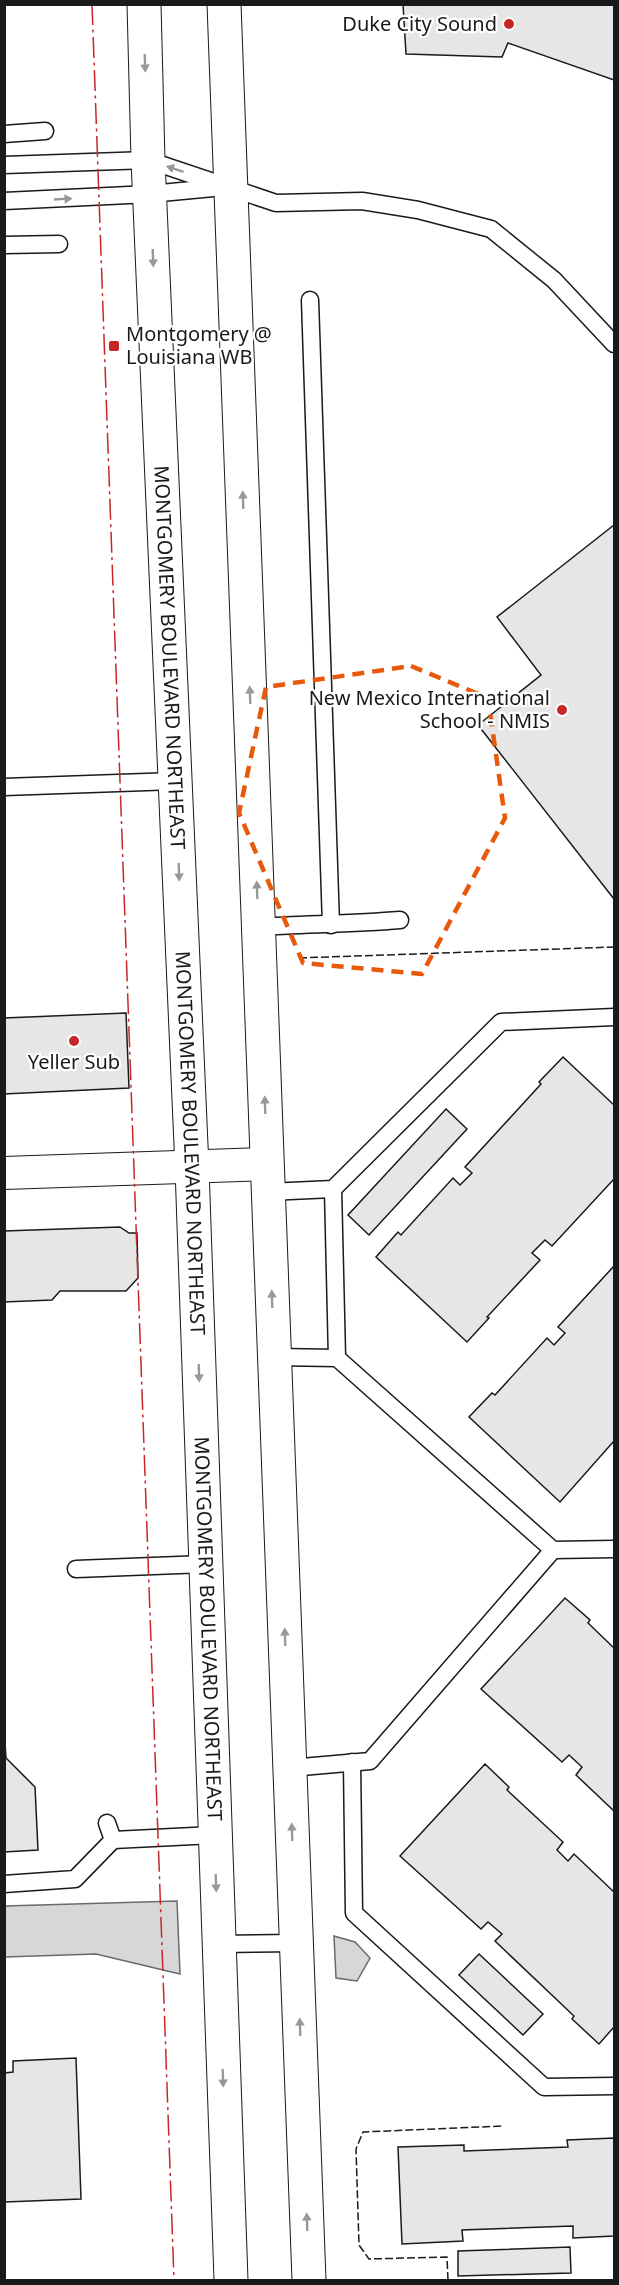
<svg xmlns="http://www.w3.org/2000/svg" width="619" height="2285" font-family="'Noto Sans',sans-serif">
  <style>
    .water { fill: #d7d7d7; stroke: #6a6a6a; stroke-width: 1.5 }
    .building { fill: #e6e6e6; stroke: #1a1a1a; stroke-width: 1.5 }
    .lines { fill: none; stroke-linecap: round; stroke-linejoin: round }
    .service-casing { stroke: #1a1a1a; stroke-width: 19 }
    .minor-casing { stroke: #1a1a1a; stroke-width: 34 }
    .primary-casing { stroke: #1a1a1a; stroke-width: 35 }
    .service { stroke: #fff; stroke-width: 16 }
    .minor { stroke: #fff; stroke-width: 32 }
    .primary { stroke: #fff; stroke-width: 33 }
    .fence { stroke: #1a1a1a; stroke-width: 1.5; stroke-dasharray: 8 3; stroke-linecap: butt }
    .power { stroke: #c62828; stroke-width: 1.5; stroke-dasharray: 21 4.5 3 4.5; stroke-linecap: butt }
    .oneway { fill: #989898 }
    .marked { fill: none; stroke: #e8590c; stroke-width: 4.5; stroke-dasharray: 12 8; stroke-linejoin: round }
    .poi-dot { fill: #c62828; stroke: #fff; stroke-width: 2 }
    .labels { text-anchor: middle; stroke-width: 4.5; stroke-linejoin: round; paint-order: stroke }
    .poi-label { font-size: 20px; fill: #1a1a1a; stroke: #fff; text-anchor: end }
    .street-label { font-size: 20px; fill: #1a1a1a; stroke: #fff }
  </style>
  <rect width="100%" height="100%" fill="#fff"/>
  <g class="water">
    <path d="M177 1901 180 1974 96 1954 5 1957V1906Z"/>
    <path d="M334 1936 355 1942 370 1958 357 1981 336 1978Z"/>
  </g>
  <g class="building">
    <path d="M403 4H614V80L508 43 502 57 406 54Z"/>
    <path d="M614 525V899L478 725 541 675 497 617Z"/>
    <path d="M126 1013 129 1088 4 1094V1018Z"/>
    <path d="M563 1057 614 1105V1179L552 1246 545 1240 532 1253 540 1260 487 1317 489 1318 467 1342 376 1257 398 1232 401 1235 453 1178 460 1185 472 1173 465 1167 541 1084 539 1082Z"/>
    <path d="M446 1109 467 1129 369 1235 348 1215Z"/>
    <path d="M120 1227 129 1233H137L138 1278 126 1291H60L52 1300 4 1302V1231Z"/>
    <path d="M614 1266V1441L560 1502 469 1417 492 1393 495 1395 547 1338 554 1345 565 1333 558 1327Z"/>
    <path d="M565 1598 590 1620 588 1623 614 1648V1811L576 1775 582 1767 569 1755 562 1762 481 1689Z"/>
    <path d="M4 1727 6 1758 35 1787 38 1850 4 1852Z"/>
    <path d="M485 1764 509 1787 507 1790 563 1842 557 1850 568 1861 574 1854 614 1892V2027L599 2044 572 2019 574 2016 495 1941 502 1934 488 1922 481 1929 400 1856Z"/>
    <path d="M479 1954 543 2014 523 2035 459 1975Z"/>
    <path d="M76 2058 81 2199 5 2202 4 2073 13 2072V2061Z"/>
    <path d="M614 2138V2236L573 2238V2226L462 2230 463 2241 402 2244 398 2147 464 2145V2151L568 2147 567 2140Z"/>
    <path d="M570 2247 571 2273 458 2276V2251Z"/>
  </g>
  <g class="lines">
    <g class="service-casing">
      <g id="service">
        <path d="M4 134 45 131"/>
        <path d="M4 165 148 160 276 203 362 201 418 210 491 229 554 280 614 344"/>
        <path d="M4 201 150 194 224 187"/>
        <path d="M4 245 59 244"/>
        <path d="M310 300 331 925"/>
        <path d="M4 787 175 781"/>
        <path d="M258 927C306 924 352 924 400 920"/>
        <path d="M333 1189 337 1358"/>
        <path d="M268 1192 333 1189 501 1022 614 1017"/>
        <path d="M274 1357 337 1358 553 1550 614 1549"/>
        <path d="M76 1569 205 1564"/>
        <path d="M352 1762 354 1913 544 2087 614 2086"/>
        <path d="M290 1768 370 1761 553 1550"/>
        <path d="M107 1823 113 1840 214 1835"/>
        <path d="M4 1884 75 1879 113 1840"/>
        <path d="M218 1944 297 1943"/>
      </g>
    </g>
    <g class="minor-casing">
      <path id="minor" d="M4 1173 267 1164"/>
    </g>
    <g class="primary-casing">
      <g id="primary">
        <path id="s1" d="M144 4 148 160 192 1168 231 2280"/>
        <path d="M224 4 309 2280"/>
      </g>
    </g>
    <use href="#service" class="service"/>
    <use href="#minor" class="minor"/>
    <use href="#primary" class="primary"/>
    <g class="fence">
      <path d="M299 958 614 947"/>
      <path d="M448 2280 447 2257 369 2259 359 2245 356 2149 363 2132 503 2126"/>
    </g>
    <path class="power" d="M92 4 174 2280"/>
  </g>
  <defs><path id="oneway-solid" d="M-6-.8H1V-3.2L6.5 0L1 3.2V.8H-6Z" transform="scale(1.5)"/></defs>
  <g class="oneway">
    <use href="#oneway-solid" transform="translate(145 63) rotate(88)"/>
    <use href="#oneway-solid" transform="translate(175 169) rotate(-162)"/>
    <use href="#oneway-solid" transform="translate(63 199) rotate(-3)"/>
    <use href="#oneway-solid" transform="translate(153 258) rotate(88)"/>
    <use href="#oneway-solid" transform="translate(243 500) rotate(-92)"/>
    <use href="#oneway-solid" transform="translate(250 695) rotate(-92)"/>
    <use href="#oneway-solid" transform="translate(179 872) rotate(88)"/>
    <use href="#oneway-solid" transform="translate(257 890) rotate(-92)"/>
    <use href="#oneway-solid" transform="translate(265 1105) rotate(-92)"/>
    <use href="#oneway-solid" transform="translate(272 1299) rotate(-92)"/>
    <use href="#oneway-solid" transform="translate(199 1373) rotate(88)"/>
    <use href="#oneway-solid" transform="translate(285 1637) rotate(-92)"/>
    <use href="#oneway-solid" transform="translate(292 1832) rotate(-92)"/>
    <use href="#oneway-solid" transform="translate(216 1883) rotate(88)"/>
    <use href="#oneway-solid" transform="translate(300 2027) rotate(-92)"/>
    <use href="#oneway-solid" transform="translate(223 2078) rotate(88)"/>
    <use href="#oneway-solid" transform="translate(307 2222) rotate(-92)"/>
  </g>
  <path class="marked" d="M411 666 488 698 505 818 422 974 303 963 239 813 266 687Z"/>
  <g class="poi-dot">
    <circle cx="509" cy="24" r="6"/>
    <rect x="108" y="340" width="12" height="12" rx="3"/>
    <circle cx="562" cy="710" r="6"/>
    <circle cx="74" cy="1041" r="6"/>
  </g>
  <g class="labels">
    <g class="poi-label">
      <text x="497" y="31">Duke City Sound</text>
      <text x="126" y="341" text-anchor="start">Montgomery @<tspan x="126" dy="23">Louisiana WB</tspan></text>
      <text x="550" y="705">New Mexico International<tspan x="550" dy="23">School - NMIS</tspan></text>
      <text x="74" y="1069" text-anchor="middle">Yeller Sub</text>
    </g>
    <g class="street-label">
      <text dy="7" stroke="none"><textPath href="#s1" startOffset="654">MONTGOMERY BOULEVARD NORTHEAST</textPath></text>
      <text dy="7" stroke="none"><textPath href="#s1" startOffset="1140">MONTGOMERY BOULEVARD NORTHEAST</textPath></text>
      <text dy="7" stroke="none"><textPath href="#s1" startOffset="1626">MONTGOMERY BOULEVARD NORTHEAST</textPath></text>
    </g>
  </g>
  <rect width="619" height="2285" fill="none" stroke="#1a1a1a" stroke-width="12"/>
</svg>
